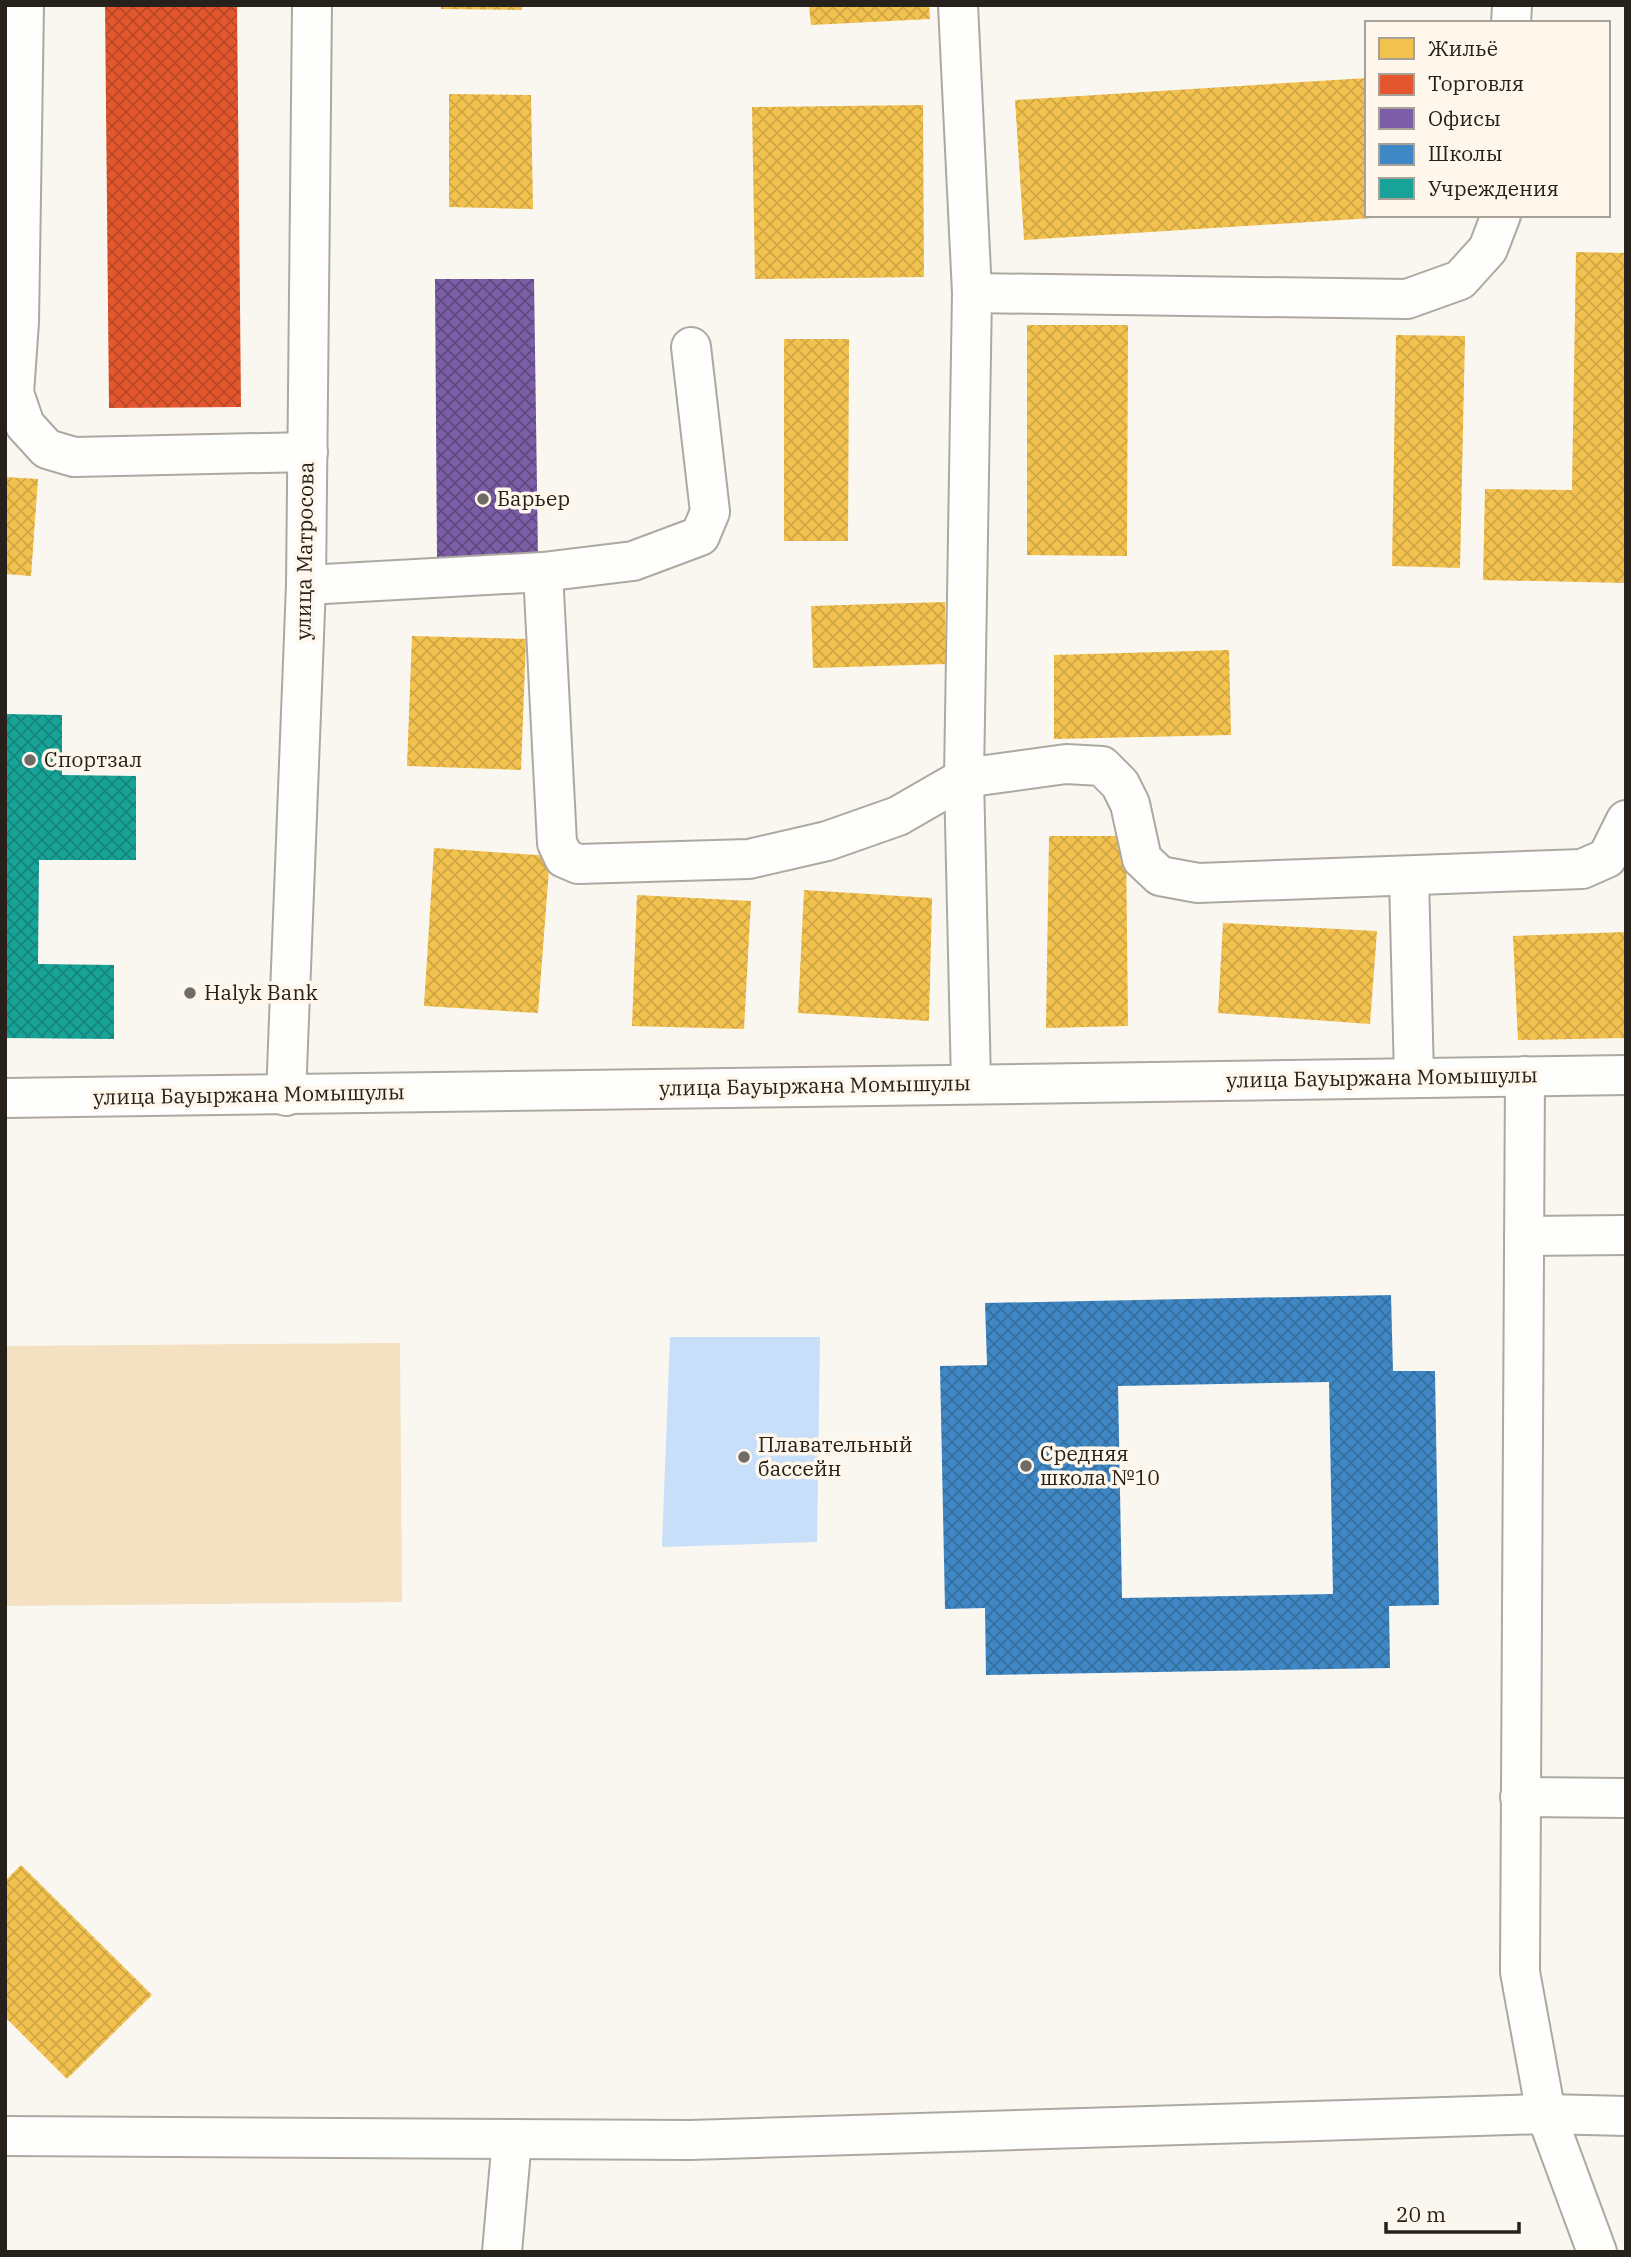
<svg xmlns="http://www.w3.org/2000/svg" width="1631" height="2257" font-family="'IBM Plex Serif',serif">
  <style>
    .pitch { fill: #f3e1c2 }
    .water { fill: #c7dff9 }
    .homes { fill: url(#homes-cross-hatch) }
    .shops { fill: url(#shops-cross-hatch) }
    .offices { fill: url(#offices-cross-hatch) }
    .schools { fill: url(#schools-cross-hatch); fill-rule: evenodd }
    .public { fill: url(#public-cross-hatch) }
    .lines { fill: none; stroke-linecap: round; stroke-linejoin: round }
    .minor-casing { stroke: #ada9a2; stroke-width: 42 }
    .minor { stroke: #fefefd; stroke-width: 38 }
    .poi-dot { fill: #706c65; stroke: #fff7eb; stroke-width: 2.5 }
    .labels { text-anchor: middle; stroke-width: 7; stroke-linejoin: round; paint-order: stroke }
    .poi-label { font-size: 21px; fill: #26211a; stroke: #fff7eb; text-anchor: start }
    .street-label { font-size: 21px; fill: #26211a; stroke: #fff7eb }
  </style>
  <defs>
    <pattern id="homes-cross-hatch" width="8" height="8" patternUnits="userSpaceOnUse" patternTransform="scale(1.75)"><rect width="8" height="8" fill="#f2c14e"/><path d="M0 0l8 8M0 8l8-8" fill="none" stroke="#cfa644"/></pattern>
    <pattern id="shops-cross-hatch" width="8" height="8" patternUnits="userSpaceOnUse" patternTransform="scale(1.75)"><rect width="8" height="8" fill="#e4572e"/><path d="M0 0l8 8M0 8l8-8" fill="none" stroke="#b94826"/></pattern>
    <pattern id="offices-cross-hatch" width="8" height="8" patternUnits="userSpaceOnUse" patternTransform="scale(1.75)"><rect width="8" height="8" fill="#7b5ea7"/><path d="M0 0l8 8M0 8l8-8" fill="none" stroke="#5f497f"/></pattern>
    <pattern id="schools-cross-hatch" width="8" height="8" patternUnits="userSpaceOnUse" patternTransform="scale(1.75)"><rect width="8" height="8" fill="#3f88c5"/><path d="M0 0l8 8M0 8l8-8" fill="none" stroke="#356f9f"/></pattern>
    <pattern id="public-cross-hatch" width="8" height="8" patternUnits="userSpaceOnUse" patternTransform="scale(1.75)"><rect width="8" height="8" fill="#17a398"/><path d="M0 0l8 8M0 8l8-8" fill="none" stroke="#15847b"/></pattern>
  </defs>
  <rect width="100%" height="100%" fill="#faf6f0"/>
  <path class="pitch" d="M400 1343 402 1602 5 1606V1346Z"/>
  <path class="water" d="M670 1337H820L817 1542 662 1547Z"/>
  <g class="homes">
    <path d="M441 5H522V10L441 9Z"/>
    <path d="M809 5H929L930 19 811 25Z"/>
    <path d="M1367 78V215H1389V217L1024 240 1015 100Z"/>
    <path d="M449 94 531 95 533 209 449 207Z"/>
    <path d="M923 105 924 277 755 279 752 107Z"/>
    <path d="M1576 252 1626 253V583L1483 580 1485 489 1572 490Z"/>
    <path d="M1027 325H1128L1127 556 1027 555Z"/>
    <path d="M1396 335 1465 336 1460 568 1392 566Z"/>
    <path d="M784 339H849L848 541H784Z"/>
    <path d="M5 477 38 479 31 576 5 574Z"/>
    <path d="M945 602 946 664 813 668 811 606Z"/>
    <path d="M412 636 526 639 521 770 407 766Z"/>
    <path d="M1229 650 1231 735 1054 739V655Z"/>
    <path d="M1049 836H1126L1128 1026 1046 1028Z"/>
    <path d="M434 848 550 856 538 1013 424 1006Z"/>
    <path d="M804 890 932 898 929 1021 798 1013Z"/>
    <path d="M637 895 751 901 744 1029 632 1026Z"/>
    <path d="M1223 923 1377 931 1370 1024 1218 1013Z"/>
    <path d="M1626 932V1038L1518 1040 1513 936Z"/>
    <path d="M21 1865 152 1995 67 2079 5 2017V1881Z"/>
  </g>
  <path class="shops" d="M105 5H237L241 407 109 408Z"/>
  <path class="offices" d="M435 279H534L538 558H437Z"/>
  <path class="schools" d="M1391 1295 1393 1371H1435L1439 1605 1389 1606 1390 1668 986 1675 985 1608 945 1609 940 1366 987 1365 985 1303ZM1329 1382 1333 1594 1122 1598 1118 1386Z"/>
  <path class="public" d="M5 714 62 715V775L136 776V860H39L38 964 114 965V1039L5 1038Z"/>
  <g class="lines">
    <g class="minor-casing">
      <g id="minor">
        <path d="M24 5 19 322 14 393 25 425 47 449 74 457 308 452"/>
        <path d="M958 5 972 293 964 778 971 1083"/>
        <path d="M1511 23 1512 5"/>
        <path d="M972 293 1407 299 1460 280 1488 249 1501 215"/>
        <path d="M543 572 633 561 700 536 710 512 691 347"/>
        <path d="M306 585 543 572 557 843 564 858 578 864 749 859 827 841 898 816 964 778 1066 764 1102 766 1120 784 1130 804 1142 859 1160 876 1198 883 1582 869 1607 858 1626 820"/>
        <path d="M1409 877 1414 1077"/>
        <path d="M1525 1076 1520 1972 1546 2114 1597 2252"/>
        <path d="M286 1096 306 585 312 5"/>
        <path d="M5 1098C545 1094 1086 1080 1626 1075"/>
        <path d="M1524 1236 1626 1235"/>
        <path d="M1520 1797 1626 1798"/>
        <path d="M5 2136 690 2140 1546 2114 1626 2116"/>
        <path d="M502 2252 512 2139"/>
      </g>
    </g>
    <use href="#minor" class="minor"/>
  </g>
  <g class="poi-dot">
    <circle cx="483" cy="499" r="7"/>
    <circle cx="30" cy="760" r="7"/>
    <circle cx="190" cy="993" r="7"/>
    <circle cx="744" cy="1457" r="7"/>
    <circle cx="1026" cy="1466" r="7"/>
  </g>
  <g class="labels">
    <g class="poi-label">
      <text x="497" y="506">Барьер</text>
      <text x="44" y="767">Спортзал</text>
      <text x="204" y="1000">Halyk Bank</text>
      <text x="758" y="1452">Плавательный<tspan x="758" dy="24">бассейн</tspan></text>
      <text x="1040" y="1461">Средняя<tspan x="1040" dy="24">школа №10</tspan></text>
    </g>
    <g class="street-label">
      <text transform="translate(305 551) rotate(-89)" y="7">улица Матросова</text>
      <text transform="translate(1382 1078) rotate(-1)" y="7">улица Бауыржана Момышулы</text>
      <text transform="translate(815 1086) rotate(-1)" y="7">улица Бауыржана Момышулы</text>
      <text transform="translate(249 1095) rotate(-1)" y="7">улица Бауыржана Момышулы</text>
    </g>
  </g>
  <rect width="1631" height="2257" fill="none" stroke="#26211a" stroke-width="14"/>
  <rect x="1365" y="21" width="245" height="196" fill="#fff7eb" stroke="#a8a197" stroke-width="2"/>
  <rect x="1379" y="38" width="35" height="21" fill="#f2c14e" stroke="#a8a197" stroke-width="2"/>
  <text x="1428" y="56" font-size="21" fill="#26211a">Жильё</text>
  <rect x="1379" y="74" width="35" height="21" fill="#e4572e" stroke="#a8a197" stroke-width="2"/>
  <text x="1428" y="91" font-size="21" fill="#26211a">Торговля</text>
  <rect x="1379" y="108" width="35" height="21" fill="#7b5ea7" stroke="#a8a197" stroke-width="2"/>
  <text x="1428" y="126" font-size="21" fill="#26211a">Офисы</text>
  <rect x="1379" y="144" width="35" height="21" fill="#3f88c5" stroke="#a8a197" stroke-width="2"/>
  <text x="1428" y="161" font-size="21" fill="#26211a">Школы</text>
  <rect x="1379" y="178" width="35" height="21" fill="#17a398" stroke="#a8a197" stroke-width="2"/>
  <text x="1428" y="196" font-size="21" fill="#26211a">Учреждения</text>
  <path d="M1386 2222v10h133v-10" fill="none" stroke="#26211a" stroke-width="3.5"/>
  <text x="1396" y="2222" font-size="21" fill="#26211a" stroke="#fff7eb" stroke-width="5" paint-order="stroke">20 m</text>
</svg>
